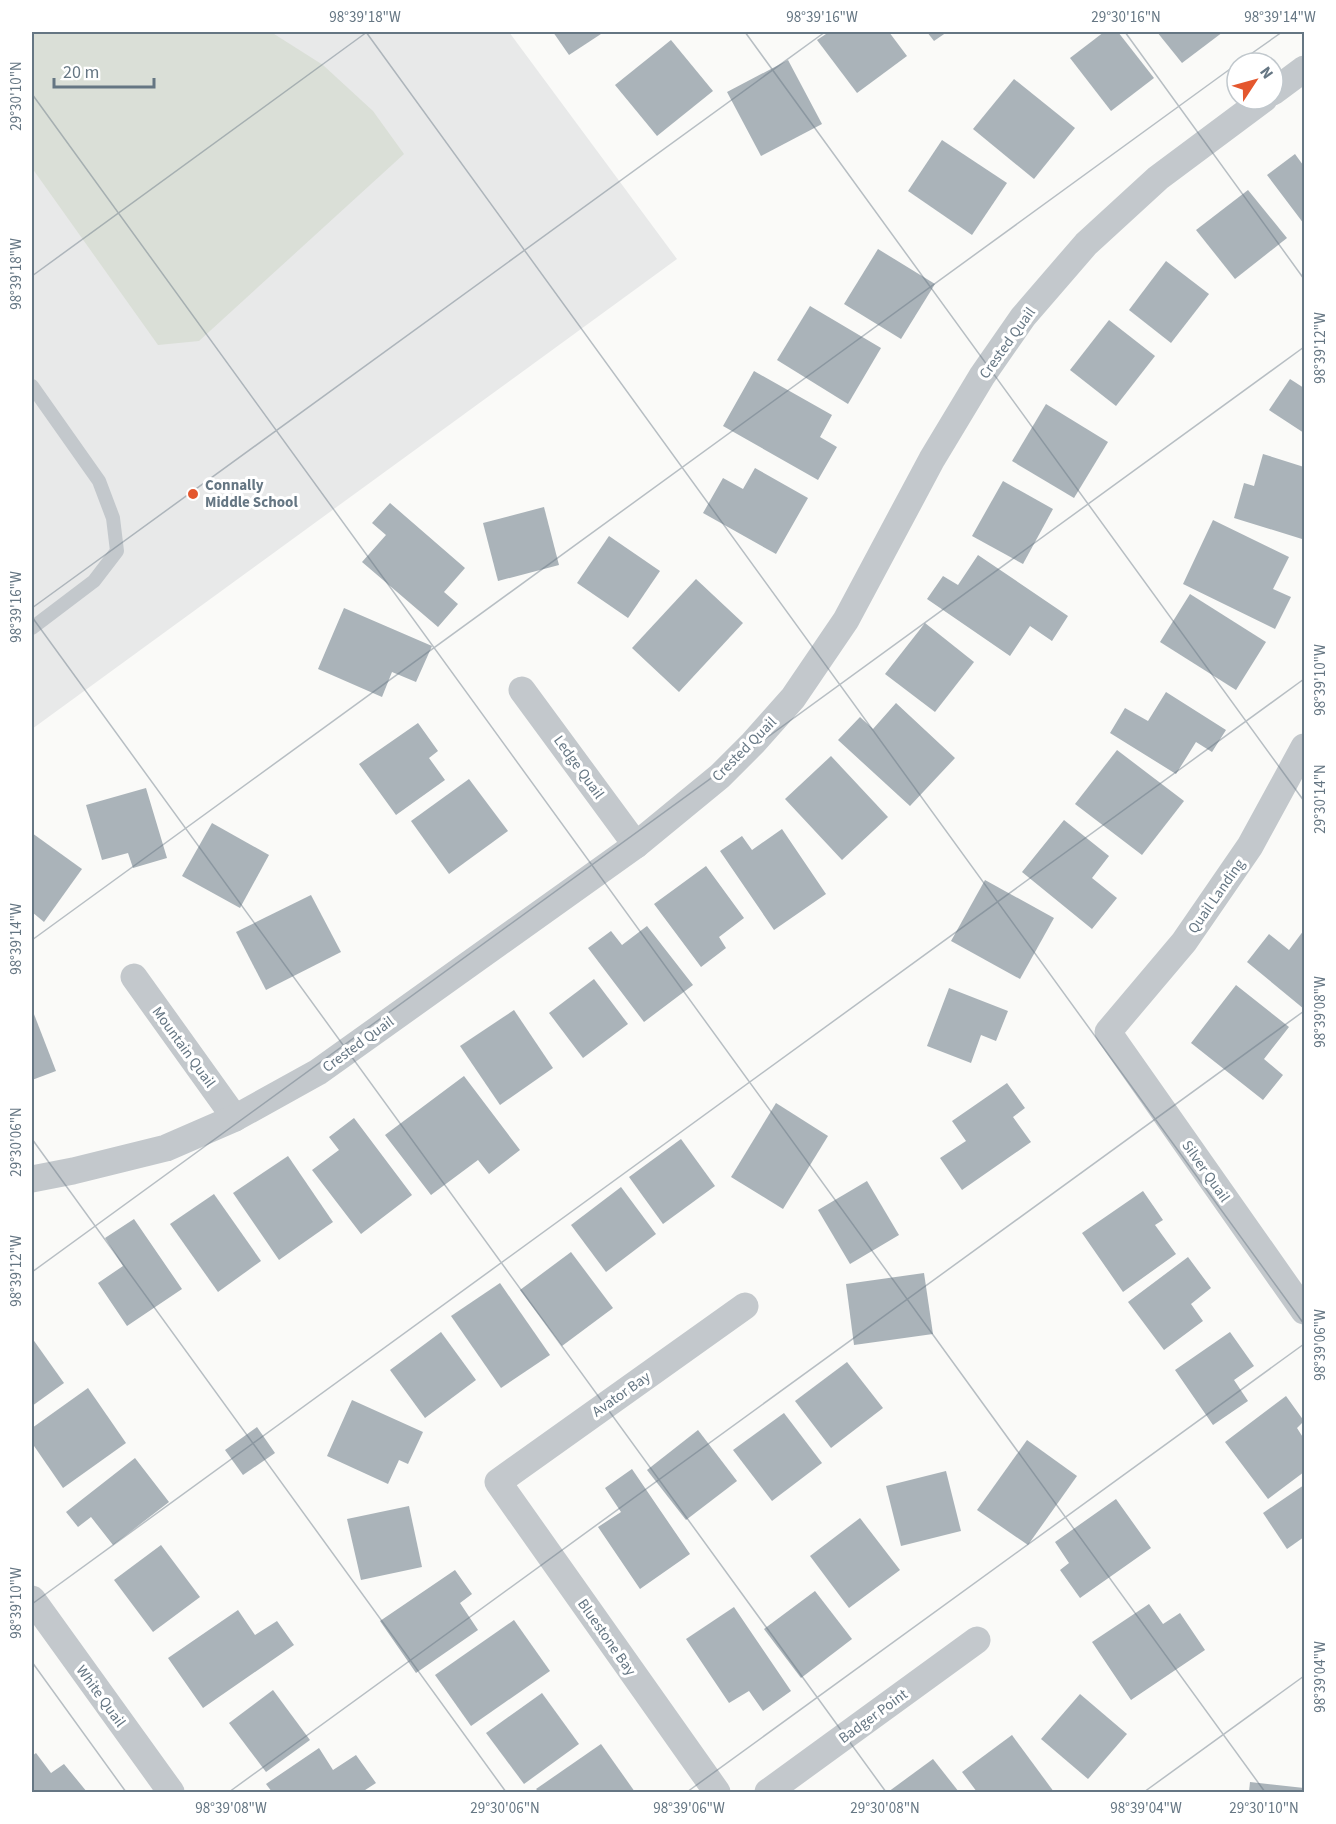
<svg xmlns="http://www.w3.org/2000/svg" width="1336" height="1824" font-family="'Source Sans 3',sans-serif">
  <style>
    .built { fill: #e8e9e9 }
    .green { fill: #dadfd7 }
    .building { fill: #aab3b9 }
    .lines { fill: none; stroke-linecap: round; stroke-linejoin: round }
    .service { stroke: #c3c8cc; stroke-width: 14 }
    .minor { stroke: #c3c8cc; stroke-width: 27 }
    .ticks { fill: none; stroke: #657683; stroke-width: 1.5; stroke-opacity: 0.45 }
    .poi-dot { fill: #e4572e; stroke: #fff; stroke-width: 2 }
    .labels { text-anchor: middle; stroke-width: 6; stroke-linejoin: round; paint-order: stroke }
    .street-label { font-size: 15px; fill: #657683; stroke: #fff }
    .poi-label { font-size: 15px; font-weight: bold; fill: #657683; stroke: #fff; text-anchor: start }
    .neatline { fill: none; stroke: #657683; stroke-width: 2 }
    .ticks-label { font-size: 15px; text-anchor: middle; fill: #657683 }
  </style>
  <rect width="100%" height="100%" fill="#fafaf8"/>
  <path class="built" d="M32 32H509L677 259 32 729Z"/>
  <path class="green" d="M32 32H271L323 65 373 111 404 154 199 341 158 345 32 168Z"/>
  <g class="building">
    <path d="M553 32H604L569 55Z"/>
    <path d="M829 32H889L907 56 857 93 817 40Z"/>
    <path d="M927 32H947L934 41Z"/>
    <path d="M1104 32H1118L1154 78 1111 111 1070 58Z"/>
    <path d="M1157 32H1223L1182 63Z"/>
    <path d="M671 40 713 91 657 136 615 85Z"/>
    <path d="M788 60 822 124 761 156 727 92Z"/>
    <path d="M1014 79 1075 128 1034 179 973 129Z"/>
    <path d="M942 140 1007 183 972 235 908 191Z"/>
    <path d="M1295 154 1303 165 1304 164V224L1267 175Z"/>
    <path d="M1248 190 1287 238 1235 279 1196 230Z"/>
    <path d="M878 249 935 284 901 339 844 304Z"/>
    <path d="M1166 261 1209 294 1171 343 1129 310Z"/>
    <path d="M810 306 881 348 848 404 777 360Z"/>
    <path d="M1109 320 1155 356 1116 406 1070 370Z"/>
    <path d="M754 371 832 415 820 437 837 447 818 480 723 426Z"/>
    <path d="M1290 379 1304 388V433L1269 410Z"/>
    <path d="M1046 404 1108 442 1074 498 1012 461Z"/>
    <path d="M1263 454 1304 467V531L1302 539 1234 518 1244 483 1254 486Z"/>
    <path d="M755 468 808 498 776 554 703 513 723 478 743 489Z"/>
    <path d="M1003 481 1053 509 1023 564 972 536Z"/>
    <path d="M390 503 465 568 444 592 458 604 438 627 362 562 386 535 372 523Z"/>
    <path d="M544 507 559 565 498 581 483 523Z"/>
    <path d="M1213 520 1289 557 1273 589 1291 597 1275 629 1183 584Z"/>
    <path d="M609 536 660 571 628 618 577 583Z"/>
    <path d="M978 555 1068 616 1052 641 1030 626 1010 656 927 599 943 576 958 585Z"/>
    <path d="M696 579 743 623 679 692 632 648Z"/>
    <path d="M1190 594 1266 642 1236 690 1160 642Z"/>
    <path d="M344 608 432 646 416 682 392 672 382 697 318 669Z"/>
    <path d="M925 623 974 662 935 712 885 674Z"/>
    <path d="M1166 692 1226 730 1212 752 1196 742 1176 774 1110 733 1125 708 1148 721Z"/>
    <path d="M896 703 955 758 910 806 838 740 860 717 873 729Z"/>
    <path d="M418 723 438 751 429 758 445 780 396 815 359 764Z"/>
    <path d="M1117 750 1184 801 1142 855 1075 804Z"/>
    <path d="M831 756 888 817 842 860 785 799Z"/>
    <path d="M469 779 508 831 449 874 411 821Z"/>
    <path d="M146 788 167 858 133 868 128 853 102 860 86 805Z"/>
    <path d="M1064 820 1109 856 1092 878 1117 898 1092 929 1022 872Z"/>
    <path d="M212 823 269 855 240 908 182 876Z"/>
    <path d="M782 829 826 894 774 930 720 851 742 836 752 850Z"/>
    <path d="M32 833 82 869 44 922 32 912Z"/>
    <path d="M706 866 744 918 719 937 726 948 701 967 654 904Z"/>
    <path d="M985 880 1054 918 1020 979 951 941Z"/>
    <path d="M311 895 341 952 266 990 236 932Z"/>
    <path d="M647 926 693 985 644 1022 588 948 611 931 622 945Z"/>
    <path d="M1304 930V1009L1247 962 1269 934 1289 950Z"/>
    <path d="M594 979 628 1024 583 1058 549 1013Z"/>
    <path d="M1236 985 1289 1027 1264 1059 1283 1075 1263 1100 1191 1043Z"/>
    <path d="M949 988 1008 1011 996 1041 981 1035 971 1063 927 1046Z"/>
    <path d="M32 1009 56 1071 32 1080Z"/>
    <path d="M514 1010 553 1068 500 1105 460 1046Z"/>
    <path d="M464 1076 520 1150 489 1174 478 1160 431 1195 385 1135Z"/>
    <path d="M1007 1083 1025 1108 1013 1117 1031 1142 962 1190 940 1158 966 1141 952 1121Z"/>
    <path d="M776 1103 828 1136 783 1209 731 1177Z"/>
    <path d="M354 1118 412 1195 361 1234 312 1170 339 1150 329 1137Z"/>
    <path d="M681 1139 715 1186 663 1224 629 1177Z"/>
    <path d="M288 1156 333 1222 279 1260 233 1193Z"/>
    <path d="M867 1181 899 1235 850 1264 818 1210Z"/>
    <path d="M621 1187 656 1234 606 1272 571 1225Z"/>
    <path d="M1143 1191 1163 1220 1155 1225 1176 1254 1123 1292 1082 1233Z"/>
    <path d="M214 1194 261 1261 218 1292 170 1224Z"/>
    <path d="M134 1219 182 1289 127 1326 98 1283 123 1266 105 1238Z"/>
    <path d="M571 1252 613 1308 562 1346 520 1290Z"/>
    <path d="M1188 1257 1211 1288 1191 1304 1203 1321 1164 1350 1128 1302Z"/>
    <path d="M924 1273 933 1334 854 1345 846 1284Z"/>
    <path d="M500 1283 550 1355 501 1388 451 1316Z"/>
    <path d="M441 1332 476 1380 425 1418 390 1370Z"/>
    <path d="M1230 1332 1254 1366 1234 1380 1248 1401 1213 1425 1175 1370Z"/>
    <path d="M32 1338 64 1383 32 1406Z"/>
    <path d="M847 1362 883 1408 831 1448 795 1401Z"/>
    <path d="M88 1388 126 1443 63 1488 32 1443V1428Z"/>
    <path d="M1286 1396 1304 1421 1297 1428 1304 1439V1472L1268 1499 1225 1442Z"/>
    <path d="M352 1400 423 1432 408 1464 399 1460 388 1484 327 1456Z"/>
    <path d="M784 1413 822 1463 772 1501 733 1450Z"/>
    <path d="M257 1427 275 1453 243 1475 225 1450Z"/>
    <path d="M698 1430 737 1481 686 1520 647 1470Z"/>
    <path d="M1027 1440 1077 1476 1028 1545 977 1510Z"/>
    <path d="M135 1458 169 1502 113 1545 91 1517 78 1527 66 1512Z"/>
    <path d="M632 1469 690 1554 640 1589 598 1527 621 1512 605 1488Z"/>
    <path d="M946 1471 961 1531 901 1546 886 1486Z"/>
    <path d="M1304 1485V1537L1287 1549 1263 1513Z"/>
    <path d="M1116 1499 1151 1548 1080 1598 1060 1570 1069 1563 1055 1542Z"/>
    <path d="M409 1506 422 1567 361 1580 347 1519Z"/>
    <path d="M860 1518 900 1570 849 1608 810 1556Z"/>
    <path d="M161 1545 200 1597 153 1632 114 1580Z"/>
    <path d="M455 1570 472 1594 460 1603 478 1630 416 1673 380 1621Z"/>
    <path d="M815 1591 852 1639 801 1678 764 1629Z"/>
    <path d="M1149 1604 1163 1624 1180 1613 1205 1650 1131 1700 1092 1642Z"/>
    <path d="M734 1607 791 1691 763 1711 749 1691 729 1703 686 1639Z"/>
    <path d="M238 1610 255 1635 277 1621 294 1645 203 1708 168 1658Z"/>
    <path d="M514 1620 550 1671 471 1726 435 1675Z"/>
    <path d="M273 1690 310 1740 266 1772 229 1723Z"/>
    <path d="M542 1693 579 1744 524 1784 486 1733Z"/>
    <path d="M1080 1694 1127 1734 1088 1779 1041 1739Z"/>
    <path d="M1012 1735 1054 1792H977L962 1772Z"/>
    <path d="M601 1744 635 1792H539L536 1789Z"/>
    <path d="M319 1748 333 1770 356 1755 376 1783 362 1792H272L266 1784Z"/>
    <path d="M36 1753 51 1773 64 1764 87 1792H32V1756Z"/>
    <path d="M933 1759 959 1792H888Z"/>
    <path d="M1250 1782 1304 1788V1792H1249Z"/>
  </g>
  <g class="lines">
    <path class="service" d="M32 386 99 481 113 518 117 551 94 581 32 628"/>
    <g class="minor">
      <path d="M1273 92 1304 69"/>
      <path d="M522 690 636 845"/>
      <path d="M1304 747 1250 846 1184 942 1108 1032 1304 1311"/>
      <path d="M134 977 235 1118"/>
      <path d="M32 1179 73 1171 166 1148 235 1118 318 1072 636 845 720 776 753 743 793 698 846 620 932 459 982 376 1023 317 1086 244 1158 178 1264 99"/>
      <path d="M32 1599 171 1792"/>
      <path d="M717 1792 498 1482 745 1306"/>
      <path d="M768 1792 977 1640"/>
    </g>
  </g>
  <path class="ticks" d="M366 32 1304 1324M745 32 1304 801M1125 32 1304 279M1238 63 1282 32M32 94 1265 1792M32 276 367 32M32 608 825 32M32 617 886 1792M32 940 1237 64M32 1139 506 1792M32 1272 1304 347M32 1604 1304 679M32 1662 126 1792M229 1792 1304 1011M687 1792 1304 1344M1144 1792 1304 1676"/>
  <circle class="poi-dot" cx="193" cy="494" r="6"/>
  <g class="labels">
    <g class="street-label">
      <text transform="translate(1007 343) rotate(-54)" y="5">Crested Quail</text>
      <text transform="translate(744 749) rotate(-45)" y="5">Crested Quail</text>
      <text transform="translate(579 767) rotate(54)" y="5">Ledge Quail</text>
      <text transform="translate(1216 896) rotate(-55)" y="5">Quail Landing</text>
      <text transform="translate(358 1044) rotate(-36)" y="5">Crested Quail</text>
      <text transform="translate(184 1047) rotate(54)" y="5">Mountain Quail</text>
      <text transform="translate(1206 1171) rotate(55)" y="5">Silver Quail</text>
      <text transform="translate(621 1394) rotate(-35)" y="5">Avator Bay</text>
      <text transform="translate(607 1637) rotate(55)" y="5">Bluestone Bay</text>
      <text transform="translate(101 1696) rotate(54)" y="5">White Quail</text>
      <text transform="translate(873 1716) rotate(-36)" y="5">Badger Point</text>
    </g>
    <g class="poi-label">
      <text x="205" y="490">Connally<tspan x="205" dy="17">Middle School</tspan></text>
    </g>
  </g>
  <rect width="1336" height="1824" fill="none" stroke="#ffffff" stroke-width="66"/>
  <g transform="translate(1255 81) rotate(54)"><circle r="28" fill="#ffffff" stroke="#c1c8cd" stroke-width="1.5"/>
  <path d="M0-4.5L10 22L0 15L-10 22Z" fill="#e4572e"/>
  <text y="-9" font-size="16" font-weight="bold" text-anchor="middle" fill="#657683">N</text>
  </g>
  <path d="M54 78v9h100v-9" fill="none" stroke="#657683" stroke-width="3"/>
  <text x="63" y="78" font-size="18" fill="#657683" stroke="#ffffff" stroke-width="4.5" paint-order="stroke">20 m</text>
  <rect x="33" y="33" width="1270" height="1758" class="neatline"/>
  <g class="ticks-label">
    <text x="365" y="22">98°39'18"W</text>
    <text x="822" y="22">98°39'16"W</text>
    <text x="1126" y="22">29°30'16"N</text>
    <text x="1280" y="22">98°39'14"W</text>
    <text transform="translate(16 96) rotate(-90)" y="5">29°30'10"N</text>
    <text transform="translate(16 274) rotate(-90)" y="5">98°39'18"W</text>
    <text transform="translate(1320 348) rotate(-90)" y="5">98°39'12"W</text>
    <text transform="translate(16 607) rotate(-90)" y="5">98°39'16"W</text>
    <text transform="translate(1320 680) rotate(-90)" y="5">98°39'10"W</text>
    <text transform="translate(1320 799) rotate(-90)" y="5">29°30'14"N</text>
    <text transform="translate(16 939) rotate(-90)" y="5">98°39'14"W</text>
    <text transform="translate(1320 1012) rotate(-90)" y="5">98°39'08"W</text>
    <text transform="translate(16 1142) rotate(-90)" y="5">29°30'06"N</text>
    <text transform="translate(16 1271) rotate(-90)" y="5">98°39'12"W</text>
    <text transform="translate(1320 1345) rotate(-90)" y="5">98°39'06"W</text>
    <text transform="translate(16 1603) rotate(-90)" y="5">98°39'10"W</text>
    <text transform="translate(1320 1677) rotate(-90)" y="5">98°39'04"W</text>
    <text x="231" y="1813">98°39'08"W</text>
    <text x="505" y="1813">29°30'06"N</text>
    <text x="689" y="1813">98°39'06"W</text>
    <text x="885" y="1813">29°30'08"N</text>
    <text x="1146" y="1813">98°39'04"W</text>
    <text x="1264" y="1813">29°30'10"N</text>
  </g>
</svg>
